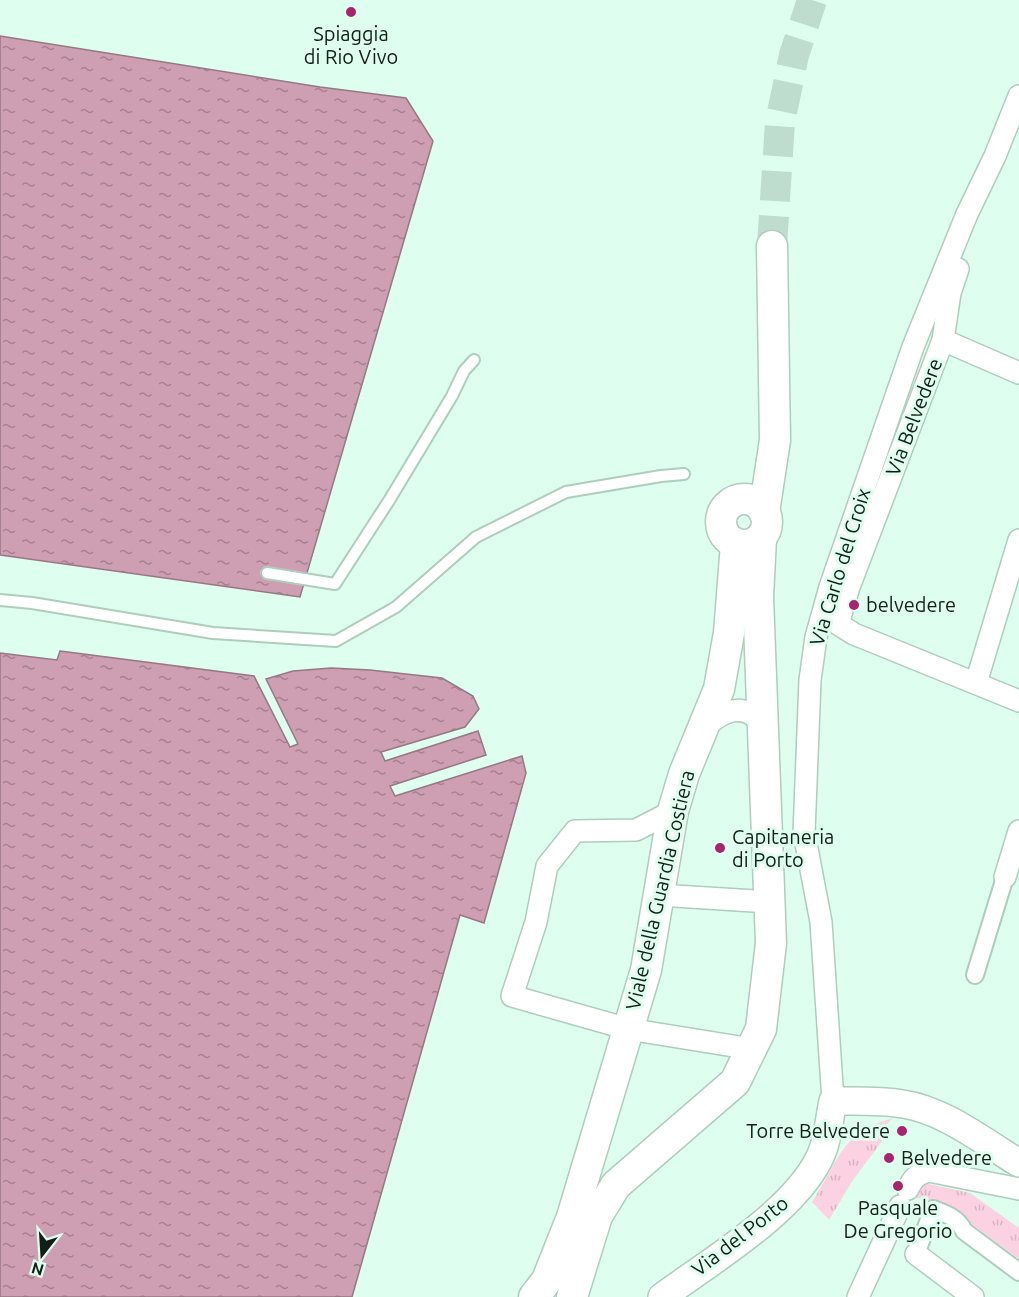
<svg xmlns="http://www.w3.org/2000/svg" width="1019" height="1297" font-family="Ubuntu,sans-serif">
  <style>
    .grass { fill: url(#grass-tufts) }
    .water { fill: url(#water-ripples); stroke: #967884; stroke-width: 1.5 }
    .lines { fill: none; stroke-linecap: round; stroke-linejoin: round }
    .secondary-tunnel { stroke: #bfddcf; stroke-width: 30; stroke-dasharray: 30 15; stroke-linecap: butt }
    .service-casing { stroke: #adcdbd; stroke-width: 14 }
    .pedestrian-casing { stroke: #adcdbd; stroke-width: 20 }
    .minor-casing { stroke: #adcdbd; stroke-width: 24 }
    .tertiary-casing { stroke: #adcdbd; stroke-width: 30 }
    .secondary-casing { stroke: #adcdbd; stroke-width: 33 }
    .service { stroke: #fff; stroke-width: 10 }
    .pedestrian { stroke: #fff; stroke-width: 16 }
    .minor { stroke: #fff; stroke-width: 21 }
    .tertiary { stroke: #fff; stroke-width: 27 }
    .secondary { stroke: #fff; stroke-width: 30 }
    .poi-dot { fill: #a9246e; stroke: #deffef; stroke-width: 2 }
    .labels { text-anchor: middle; stroke-width: 6; stroke-linejoin: round; paint-order: stroke }
    .poi-label { font-size: 20px; fill: #121e18; stroke: #deffef; text-anchor: start }
    .street-label { font-size: 20px; fill: #121e18; stroke: #deffef }
  </style>
  <defs>
    <pattern id="grass-tufts" width="24" height="20" patternUnits="userSpaceOnUse" patternTransform="scale(1.5)"><rect width="24" height="20" fill="#fcd2e3"/><path d="M3 7l-1-3M5 7V3M7 7l1-3M15 17l-1-3M17 17v-4M19 17l1-3" fill="none" stroke="#d7b4c2"/></pattern>
    <pattern id="water-ripples" width="26" height="14" patternUnits="userSpaceOnUse" patternTransform="scale(1.5)"><rect width="26" height="14" fill="#ce9eb2"/><path d="M2 4q2-2 4 0t4 0M15 11q2-2 4 0t4 0" fill="none" stroke="#a68090"/></pattern>
  </defs>
  <rect width="100%" height="100%" fill="#deffef"/>
  <g class="grass">
    <path d="M894 1118C887 1122 883 1128 886 1136L853 1180 829 1220 812 1202C839 1161 841 1131 894 1118Z"/>
    <path d="M924 1183 970 1193 1019 1228V1259L969 1222C957 1205 933 1202 914 1197Z"/>
  </g>
  <g class="water">
    <path d="M0 36 320 87 406 98 433 141 300 597 0 555Z"/>
    <path d="M60 651 254 676 290 747 298 744 266 679 293 671 331 668 370 670 442 678 473 696 479 709 465 727 381 752 385 761 478 731 486 755 390 786 395 796 522 756 526 773 484 923 460 915 352 1297H0V653L57 660Z"/>
  </g>
  <g class="lines">
    <path class="secondary-tunnel" d="M772 246 780 122 794 55 812 0"/>
    <g class="service-casing">
      <g id="service">
        <path d="M267 573 335 584 390 499 452 396 464 371 474 360"/>
        <path d="M0 600 32 603 213 633 336 641 396 607 476 537 566 492 661 476 684 474"/>
      </g>
    </g>
    <g class="pedestrian-casing">
      <g id="pedestrian">
        <path d="M975 975 1005 877"/>
        <path d="M916 1254 933 1209C947 1214 958 1218 964 1231L1019 1272"/>
      </g>
    </g>
    <g class="minor-casing">
      <g id="minor">
        <path d="M958 269 950 293 943 340 849 587 838 624 854 634 1019 701"/>
        <path d="M943 340 1019 373"/>
        <path d="M976 683 1019 540"/>
        <path d="M705 728C717 715 737 703 754 716 757 719 760 724 763 728"/>
        <path d="M673 811 636 830 575 831 547 866 536 922 512 996 628 1029 752 1049"/>
        <path d="M1005 877 1019 831"/>
        <path d="M659 895 770 902"/>
        <path d="M833 1101 821 922 804 833 810 680 816 637 830 587 913 347 967 214 995 156 1019 96"/>
        <path d="M908 1189C913 1178 917 1174 929 1171L1019 1189"/>
        <path d="M916 1254 973 1297"/>
        <path d="M858 1297 900 1206"/>
      </g>
    </g>
    <g class="tertiary-casing">
      <path id="tertiary" d="M662 1297C711 1261 792 1213 819 1159 828 1142 829 1119 833 1101 856 1101 880 1100 903 1104 944 1110 984 1142 1019 1163"/>
    </g>
    <g class="secondary-casing">
      <g id="secondary">
        <circle cx="744" cy="522" r="23"/>
        <path d="M764 512 775 440 772 246"/>
        <path d="M534 1297 547 1280 572 1217 646 970 673 811 684 774 719 689 729 633 736 544"/>
        <path d="M572 1297 597 1216 616 1185 735 1082 761 1029 771 943 758 597 761 538"/>
      </g>
    </g>
    <use href="#service" class="service"/>
    <use href="#pedestrian" class="pedestrian"/>
    <use href="#minor" class="minor"/>
    <use href="#tertiary" class="tertiary"/>
    <use href="#secondary" class="secondary"/>
  </g>
  <g class="poi-dot">
    <circle cx="351" cy="12" r="6"/>
    <circle cx="854" cy="605" r="6"/>
    <circle cx="720" cy="848" r="6"/>
    <circle cx="902" cy="1131" r="6"/>
    <circle cx="889" cy="1158" r="6"/>
    <circle cx="898" cy="1186" r="6"/>
  </g>
  <g class="labels">
    <g class="poi-label">
      <text x="351" y="41" text-anchor="middle">Spiaggia<tspan x="351" dy="23">di Rio Vivo</tspan></text>
      <text x="866" y="612">belvedere</text>
      <text x="732" y="844">Capitaneria<tspan x="732" dy="23">di Porto</tspan></text>
      <text x="890" y="1138" text-anchor="end">Torre Belvedere</text>
      <text x="901" y="1165">Belvedere</text>
      <text x="898" y="1215" text-anchor="middle">Pasquale<tspan x="898" dy="23">De Gregorio</tspan></text>
    </g>
    <g class="street-label">
      <text transform="translate(914 417) rotate(-69)" y="7">Via Belvedere</text>
      <text transform="translate(840 567) rotate(-73)" y="7">Via Carlo del Croix</text>
      <text transform="translate(660 890) rotate(-77)" y="7">Viale della Guardia Costiera</text>
      <text transform="translate(740 1236) rotate(-38)" y="7">Via del Porto</text>
    </g>
  </g>
  <g transform="translate(42 1255) rotate(197)" stroke="#deffef" stroke-width="4.5" paint-order="stroke">
  <path d="M0-4.5L10 22L0 15L-10 22Z" fill="#121e18"/>
  <text y="-9" font-size="16" font-weight="bold" text-anchor="middle" fill="#121e18">N</text>
  </g>
</svg>
